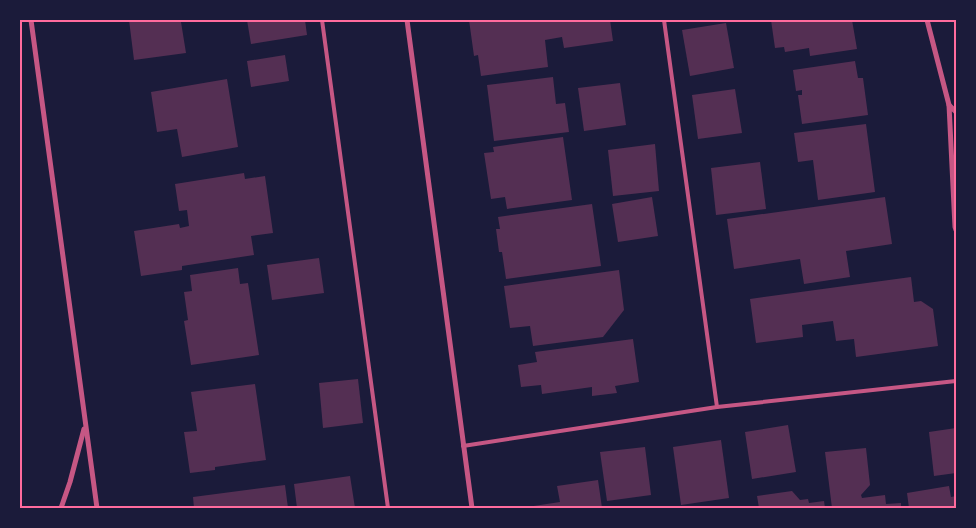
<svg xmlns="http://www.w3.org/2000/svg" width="976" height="528" font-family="Lato,sans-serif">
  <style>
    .building { fill: #542f53 }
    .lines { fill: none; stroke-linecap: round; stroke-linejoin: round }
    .service { stroke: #c65784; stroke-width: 4 }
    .minor { stroke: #c65784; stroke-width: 5 }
    .neatline { fill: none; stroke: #ff6b9d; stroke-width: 2 }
  </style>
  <rect width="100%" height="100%" fill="#1b1b3a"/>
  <g class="building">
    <path d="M129 20H189V21L181 22 186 53 134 60Z"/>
    <path d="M247 20H305L307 35 251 44Z"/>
    <path d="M469 20H610L613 41 564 48 562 37 545 40 548 67 481 76 478 55 474 56Z"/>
    <path d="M771 20H852L857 49 810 56 809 48 785 52 784 47 775 48Z"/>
    <path d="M726 23 734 68 690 76 682 30Z"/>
    <path d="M285 55 289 81 251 87 247 61Z"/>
    <path d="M855 61 858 78H863L868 115 802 124 798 95H802V90L796 91 793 70Z"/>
    <path d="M553 77 556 104 565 103 569 132 494 141 487 85Z"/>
    <path d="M227 79 238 147 182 157 177 129 157 132 151 92Z"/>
    <path d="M620 83 626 125 584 131 578 88Z"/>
    <path d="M735 89 742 133 698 139 692 95Z"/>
    <path d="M866 124 875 192 818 200 813 160 798 162 794 133Z"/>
    <path d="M563 137 572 200 507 209 505 197 491 199 484 153 494 152 493 147Z"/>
    <path d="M655 144 659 191 613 196 608 150Z"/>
    <path d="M760 162 766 209 716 215 711 168Z"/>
    <path d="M244 173 245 179 265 176 273 233 251 236 254 255 182 266V270L141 276 134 231 179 224 180 228 189 226 187 210 179 211 175 184Z"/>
    <path d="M652 197 658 236 618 242 612 204Z"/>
    <path d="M885 197 892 244 846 251 850 277 804 284 800 259 734 269 727 219Z"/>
    <path d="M592 204 601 266 506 279 502 252H499L496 229H500L498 217Z"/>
    <path d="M319 258 324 293 272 300 267 265Z"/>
    <path d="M238 268 240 284 248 283 259 355 191 365 184 321 188 320 184 292 192 291 190 275Z"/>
    <path d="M619 270 624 310 603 337 533 346 530 326 510 328 504 286Z"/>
    <path d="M911 277 914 302 921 301 933 309 938 346 856 357 854 339 836 341 833 321 802 325 803 337 756 343 750 299Z"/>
    <path d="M633 339 639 382 615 386 617 393 592 396V387L542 394 541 385 521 387 518 365 537 362 535 352Z"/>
    <path d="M358 379 363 423 323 428 319 383Z"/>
    <path d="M255 384 266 460 215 467V470L190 473 184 432 197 431 191 392Z"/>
    <path d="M788 425 796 472 752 479 745 432Z"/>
    <path d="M956 428V473L934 476 929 432Z"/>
    <path d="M721 440 729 498 681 505 673 447Z"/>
    <path d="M645 447 651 495 607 501 600 452Z"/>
    <path d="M866 448 870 485 861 495 862 498 885 495 886 504 901 503V508H832L825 452Z"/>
    <path d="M350 476 355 508H297L294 484Z"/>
    <path d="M598 480 602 508H527V507L560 502 557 486Z"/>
    <path d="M285 485 288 508H194L193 497Z"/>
    <path d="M949 486 951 497 956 496V508H909L907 493Z"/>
    <path d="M792 491 800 500 808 499 809 503 824 501 825 508H759L757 496Z"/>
  </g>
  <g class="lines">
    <g class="service">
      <path d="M322 20 388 508"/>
      <path d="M664 20 717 407"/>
      <path d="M463 446 717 407 956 381"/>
    </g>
    <g class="minor">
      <path d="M31 20 97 508"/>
      <path d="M407 20 472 508"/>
      <path d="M927 20 949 105"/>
      <path d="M956 112 949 105 955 227 956 230"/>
      <path d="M61 508 70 482 84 429"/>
    </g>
  </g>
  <rect width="976" height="528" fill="none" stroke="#1b1b3a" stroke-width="42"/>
  <rect x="21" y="21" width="934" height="486" class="neatline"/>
</svg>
